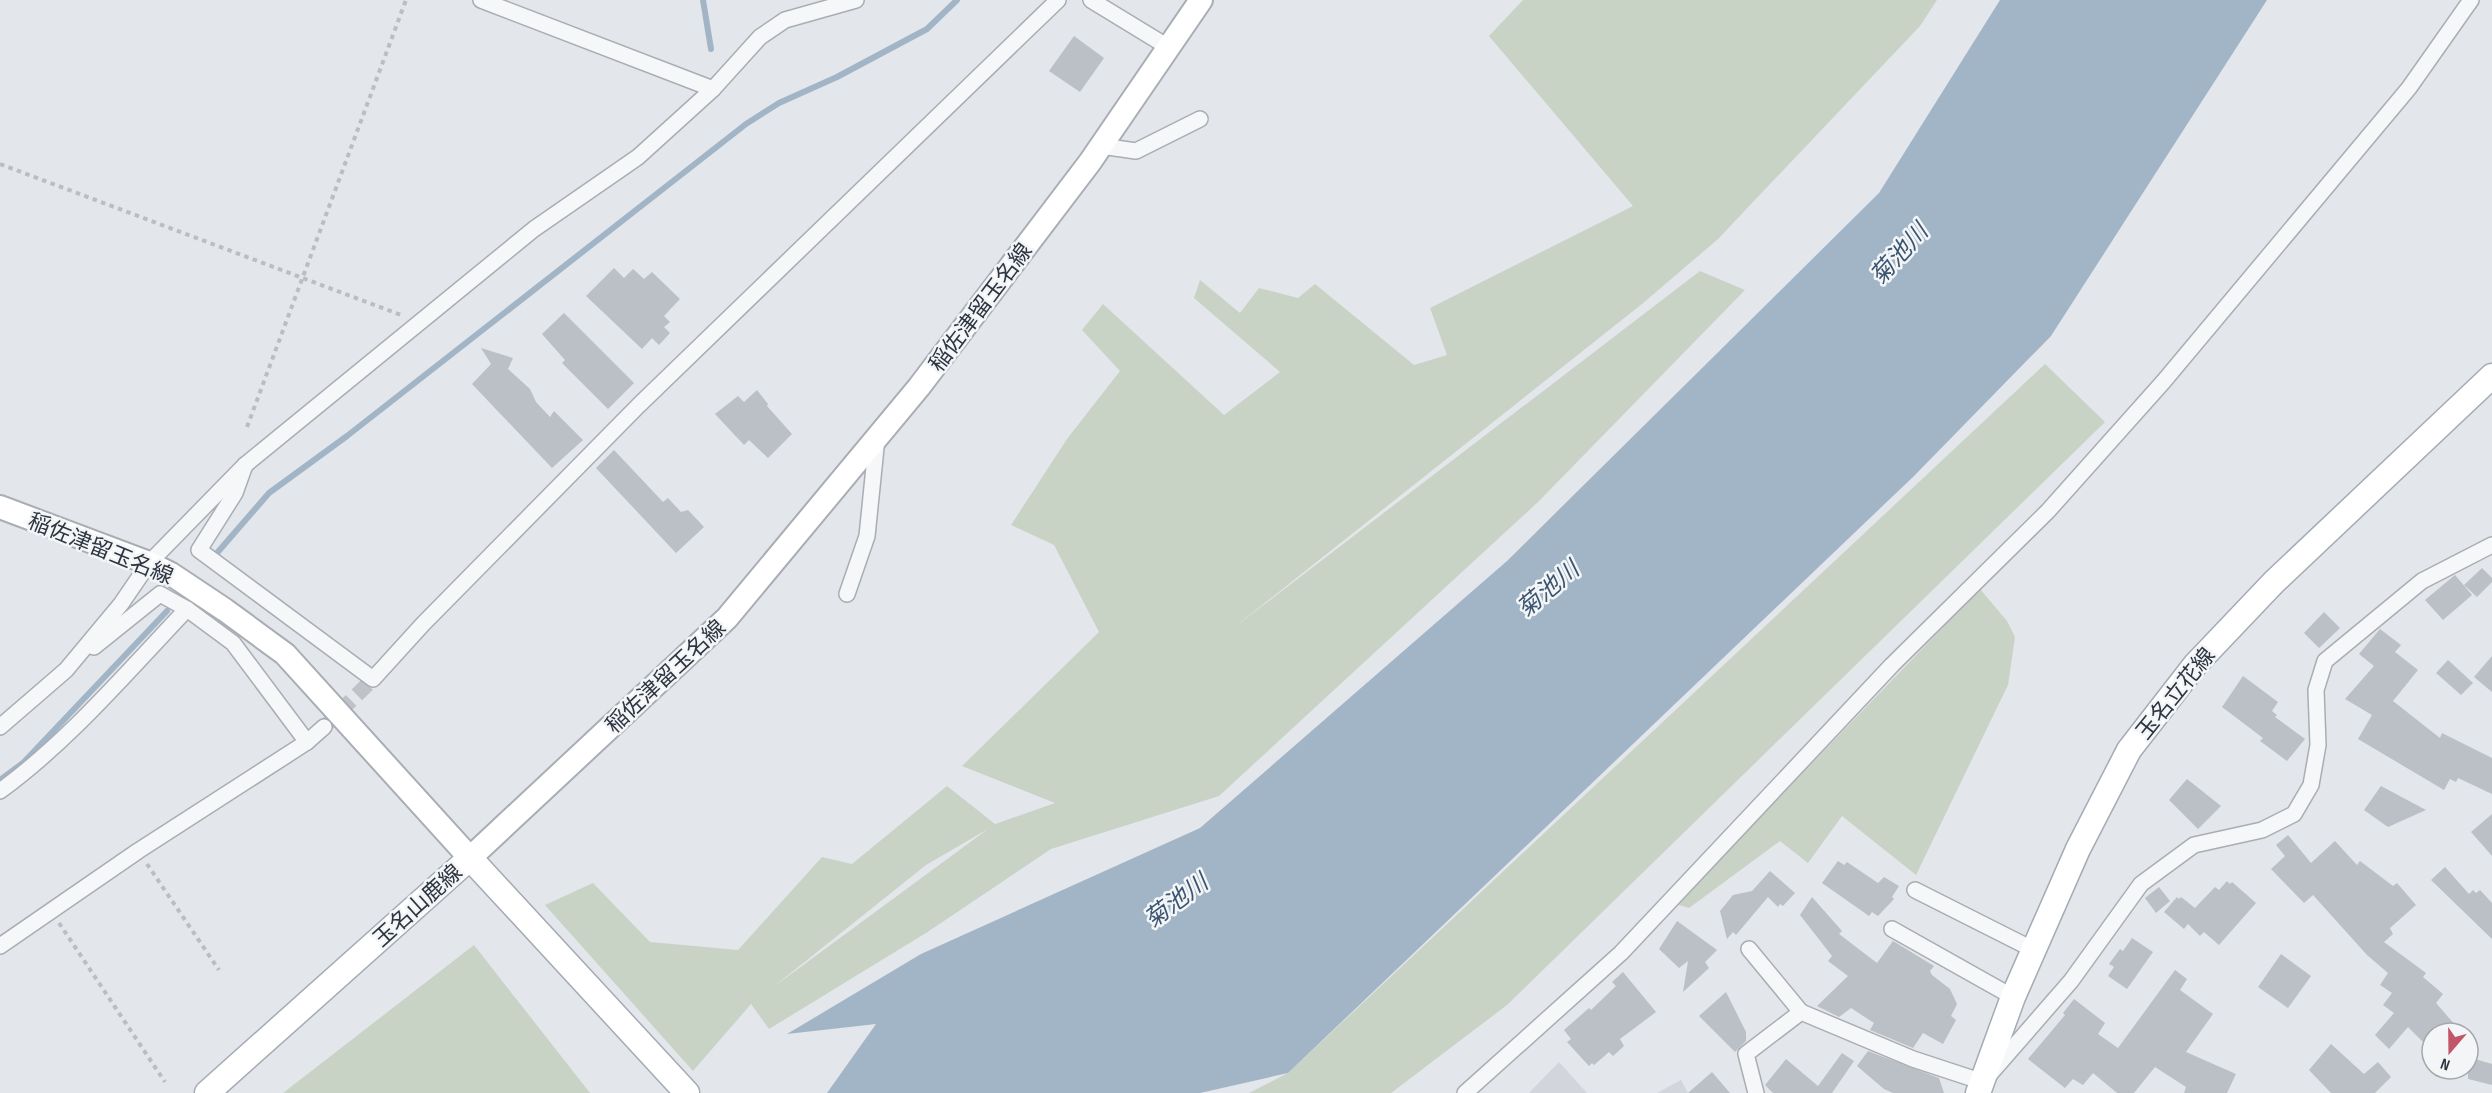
<svg xmlns="http://www.w3.org/2000/svg" width="2492" height="1093" font-family="'Sofia Sans Condensed','Noto Sans JP',sans-serif">
  <style>
    .built { fill: #d2d5dc }
    .green { fill: #c9d3c5; fill-rule: evenodd }
    .water { fill: #a2b5c6 }
    .lines { fill: none; stroke-linecap: round; stroke-linejoin: round }
    .stream { stroke: #a2b5c6; stroke-width: 6 }
    .building { fill: #bbc0c6 }
    .minor-tunnel { stroke: #bfc3c8; stroke-width: 15; stroke-dasharray: 15 8; stroke-linecap: butt }
    .minor-casing { stroke: #a9adb4; stroke-width: 18 }
    .secondary-casing { stroke: #a9adb4; stroke-width: 26 }
    .primary-casing { stroke: #a4abb4; stroke-width: 27 }
    .path { stroke: #babdc2; stroke-width: 4; stroke-dasharray: 4.5 4.5; stroke-linecap: butt }
    .minor { stroke: #f6f7f9; stroke-width: 15 }
    .secondary { stroke: #fff; stroke-width: 22 }
    .primary { stroke: #fff; stroke-width: 24 }
    .labels { text-anchor: middle; stroke-width: 5; stroke-linejoin: round; paint-order: stroke }
    .street-label { font-size: 22px; fill: #2d3541; stroke: #f3f5f7 }
    .water-label { font-size: 24px; font-style: italic; fill: #3b5571; stroke: #f3f5f7 }
  </style>
  <rect width="100%" height="100%" fill="#e3e6ea"/>
  <g class="built">
    <path d="M1559 1062 1587 1093H1529Z"/>
    <path d="M1681 1080 1688 1093H1657Z"/>
  </g>
  <g class="green">
    <path d="M1523 0H1937L1920 26 1718 239 1642 304 1232 629 1700 271 1745 290 1538 502 1219 796 1051 849 926 933 769 1029 751 1004 693 1071 545 905 593 883 650 942 738 950 822 857 852 864 947 786 995 824 1055 803 962 766 1099 632 1054 545 1011 525 1067 439 1120 371 1082 330 1103 304 1224 415 1280 372 1194 298 1200 280 1240 313 1259 288 1298 298 1315 284 1414 365 1447 355 1430 308 1633 206 1489 36ZM988 829 772 988 926 865Z"/>
    <path d="M2045 364 2105 422 1507 1005 1391 1093H1249L1288 1073Z"/>
    <path d="M1980 589 2007 621 2015 637 2008 685 1916 875 1842 816 1808 863 1780 841 1689 908 1676 904Z"/>
    <path d="M474 945 590 1093H283Z"/>
  </g>
  <path class="water" d="M2000 0H2267L2051 336 1914 476 1288 1073 1200 1093H827L876 1024 787 1034 921 954 1200 828 1507 561 1879 193Z"/>
  <g class="lines">
    <g class="stream">
      <path d="M703 0 711 49"/>
      <path d="M217 553 269 493 347 436 746 124 779 103 837 77 927 29 957 0"/>
      <path d="M0 780 23 763 167 611"/>
    </g>
  </g>
  <g class="building">
    <path d="M1074 36 1104 58 1080 92 1049 71Z"/>
    <path d="M614 268 624 278 633 269 644 279 652 272 680 299 664 316 670 322 664 327 670 333 659 345 652 338 642 349 586 296Z"/>
    <path d="M564 313 634 383 608 409 562 363 565 360 542 334Z"/>
    <path d="M481 348 513 358 508 369 530 389 536 402 550 417 554 411 583 440 552 468 472 384 491 364Z"/>
    <path d="M757 390 768 404 767 406 792 434 768 458 749 440 744 445 715 414 738 396 744 402Z"/>
    <path d="M614 450 663 502 668 498 681 512 688 510 704 527 676 553 596 468Z"/>
    <path d="M2482 568 2492 578V582L2477 597 2464 585Z"/>
    <path d="M2455 575 2472 595 2443 620 2425 600Z"/>
    <path d="M2324 612 2340 628 2319 648 2304 633Z"/>
    <path d="M2380 629 2401 645 2395 652 2418 670 2393 701 2440 738 2442 733 2492 758V794L2458 778 2456 782 2450 779 2444 790 2358 739 2372 715 2345 699 2374 666 2359 654Z"/>
    <path d="M2492 656V692L2474 677Z"/>
    <path d="M2448 660 2473 683 2461 695 2436 673Z"/>
    <path d="M2243 676 2278 702 2272 711 2277 715 2275 717 2305 739 2287 761 2260 741 2263 738 2222 707Z"/>
    <path d="M2187 779 2221 806 2198 829 2169 800Z"/>
    <path d="M2381 786 2426 810 2388 827 2364 810Z"/>
    <path d="M2492 814V856L2471 832Z"/>
    <path d="M2288 835 2311 863 2335 841 2357 865 2360 861 2393 886 2397 883 2416 905 2390 928 2393 934 2384 942 2426 973 2423 977 2443 994 2436 1003 2462 1033H2432V1051L2408 1027 2389 1049 2375 1035 2394 1013 2383 1005 2392 993 2380 985 2388 973 2367 955 2313 895 2304 903 2271 869 2285 856 2276 845Z"/>
    <path d="M1838 861 1844 865 1847 862 1878 883 1884 877 1899 886 1892 897 1894 899 1878 916 1872 912 1869 916 1822 883Z"/>
    <path d="M2445 867 2469 894 2473 890 2476 893 2480 890 2492 903V939L2431 880Z"/>
    <path d="M1770 871 1795 893 1783 906 1780 904 1778 907 1768 897 1736 935 1733 932 1727 939 1720 911 1733 895 1752 891Z"/>
    <path d="M2227 881 2230 884 2232 882 2256 903 2219 945 2204 932 2200 936 2188 924 2184 929 2164 912 2177 897 2179 899 2181 897 2195 908 2215 887 2219 890Z"/>
    <path d="M2159 887 2170 901 2156 913 2145 898Z"/>
    <path d="M1812 897 1842 931 1839 934 1877 963 1893 941 1934 966 1930 971 1932 975 1950 989 1957 1004 1951 1016 1956 1020 1943 1044 1923 1033 1913 1048 1870 1030 1874 1023 1851 1008 1839 1017 1817 1006 1848 976 1828 961 1832 956 1800 915Z"/>
    <path d="M1677 921 1717 950 1705 962 1709 968 1683 992 1688 961 1679 968 1659 949Z"/>
    <path d="M2132 938 2153 952 2127 989 2108 976 2114 967 2109 964 2120 949 2123 951Z"/>
    <path d="M2281 954 2311 976 2288 1008 2258 987Z"/>
    <path d="M2175 970 2187 979 2180 990 2213 1014 2186 1052 2236 1074 2227 1093H2184L2186 1087 2155 1067 2134 1093H2117L2093 1073 2083 1085 2073 1079 2065 1088 2028 1059 2065 1015 2063 1013 2074 999 2105 1023 2098 1034 2118 1048Z"/>
    <path d="M1623 972 1656 1012 1620 1039 1624 1046 1613 1056 1609 1052 1594 1065 1592 1063 1589 1066 1567 1042 1571 1039 1564 1030 1589 1008 1591 1010 1616 986 1612 982Z"/>
    <path d="M1726 992 1746 1032V1041L1735 1052 1699 1016Z"/>
    <path d="M2331 1044 2364 1074 2378 1062 2391 1077 2375 1093H2331L2309 1070Z"/>
    <path d="M1868 1051 1939 1078 1944 1093H1893L1884 1089 1857 1066Z"/>
    <path d="M1842 1053 1854 1061 1832 1093H1773L1765 1085 1786 1059 1818 1086Z"/>
    <path d="M2468 1057 2492 1064V1085L2468 1079Z"/>
    <path d="M1712 1072 1730 1093H1688Z"/>
  </g>
  <g class="lines">
    <path class="minor-tunnel" d="M324 727 373 679"/>
    <g class="minor-casing">
      <g id="minor">
        <path d="M481 0 713 89"/>
        <path d="M1091 0 1168 47"/>
        <path d="M1101 146 1136 151 1200 119"/>
        <path d="M245 465 235 493 199 550 373 679 423 624 639 405 1058 0"/>
        <path d="M847 594 867 536 877 438"/>
        <path d="M94 647 160 594 187 609 233 643 307 742"/>
        <path d="M0 727 66 670 121 604 149 563 245 465 534 229 638 157 713 89 760 37 785 20 856 0"/>
        <path d="M0 791C70 740 128 671 187 609"/>
        <path d="M1915 890 2034 950"/>
        <path d="M1892 929 2013 997"/>
        <path d="M0 946 138 851 307 742 324 727"/>
        <path d="M1749 949 1801 1012"/>
        <path d="M1465 1093 1621 953 1892 665 2048 511 2164 381 2409 88 2471 0"/>
        <path d="M1756 1093 1746 1054 1801 1012 1913 1059 1983 1082 2071 981 2141 884 2194 845 2262 830 2294 814 2311 785 2318 745 2316 690 2325 661 2422 581 2492 545"/>
      </g>
    </g>
    <g class="secondary-casing">
      <path id="secondary" d="M0 507 149 563 171 574 225 610 285 654 470 858 727 618 919 387 1090 162 1201 0"/>
    </g>
    <g class="primary-casing">
      <g id="primary">
        <path d="M207 1093 470 858 687 1093"/>
        <path d="M1978 1093 2013 997 2078 849 2129 750 2195 665 2274 582 2492 376"/>
      </g>
    </g>
    <g class="path">
      <path d="M0 164 401 315"/>
      <path d="M247 427 406 0"/>
      <path d="M147 864 219 970"/>
      <path d="M59 923 165 1082"/>
    </g>
    <use href="#minor" class="minor"/>
    <use href="#secondary" class="secondary"/>
    <use href="#primary" class="primary"/>
  </g>
  <g class="labels">
    <g class="street-label">
      <text transform="translate(980 307) rotate(-53)" y="8">稲佐津留玉名線</text>
      <text transform="translate(101 548) rotate(22)" y="8">稲佐津留玉名線</text>
      <text transform="translate(665 676) rotate(-43)" y="8">稲佐津留玉名線</text>
      <text transform="translate(2175 693) rotate(-51)" y="8">玉名立花線</text>
      <text transform="translate(417 905) rotate(-42)" y="8">玉名山鹿線</text>
    </g>
    <g class="water-label">
      <text transform="translate(1899 254) rotate(-48)" y="8">菊池川</text>
      <text transform="translate(1548 589) rotate(-40)" y="8">菊池川</text>
      <text transform="translate(1176 901) rotate(-37)" y="8">菊池川</text>
    </g>
  </g>
  <g transform="translate(2450 1051) rotate(200)"><circle r="28" fill="#f3f5f7" stroke="#a4a8ae" stroke-width="1.5"/>
  <path d="M0-4.5L10 22L0 15L-10 22Z" fill="#c25569"/>
  <text y="-9" font-size="16" font-weight="bold" text-anchor="middle" fill="#2d3541">N</text>
  </g>
</svg>
